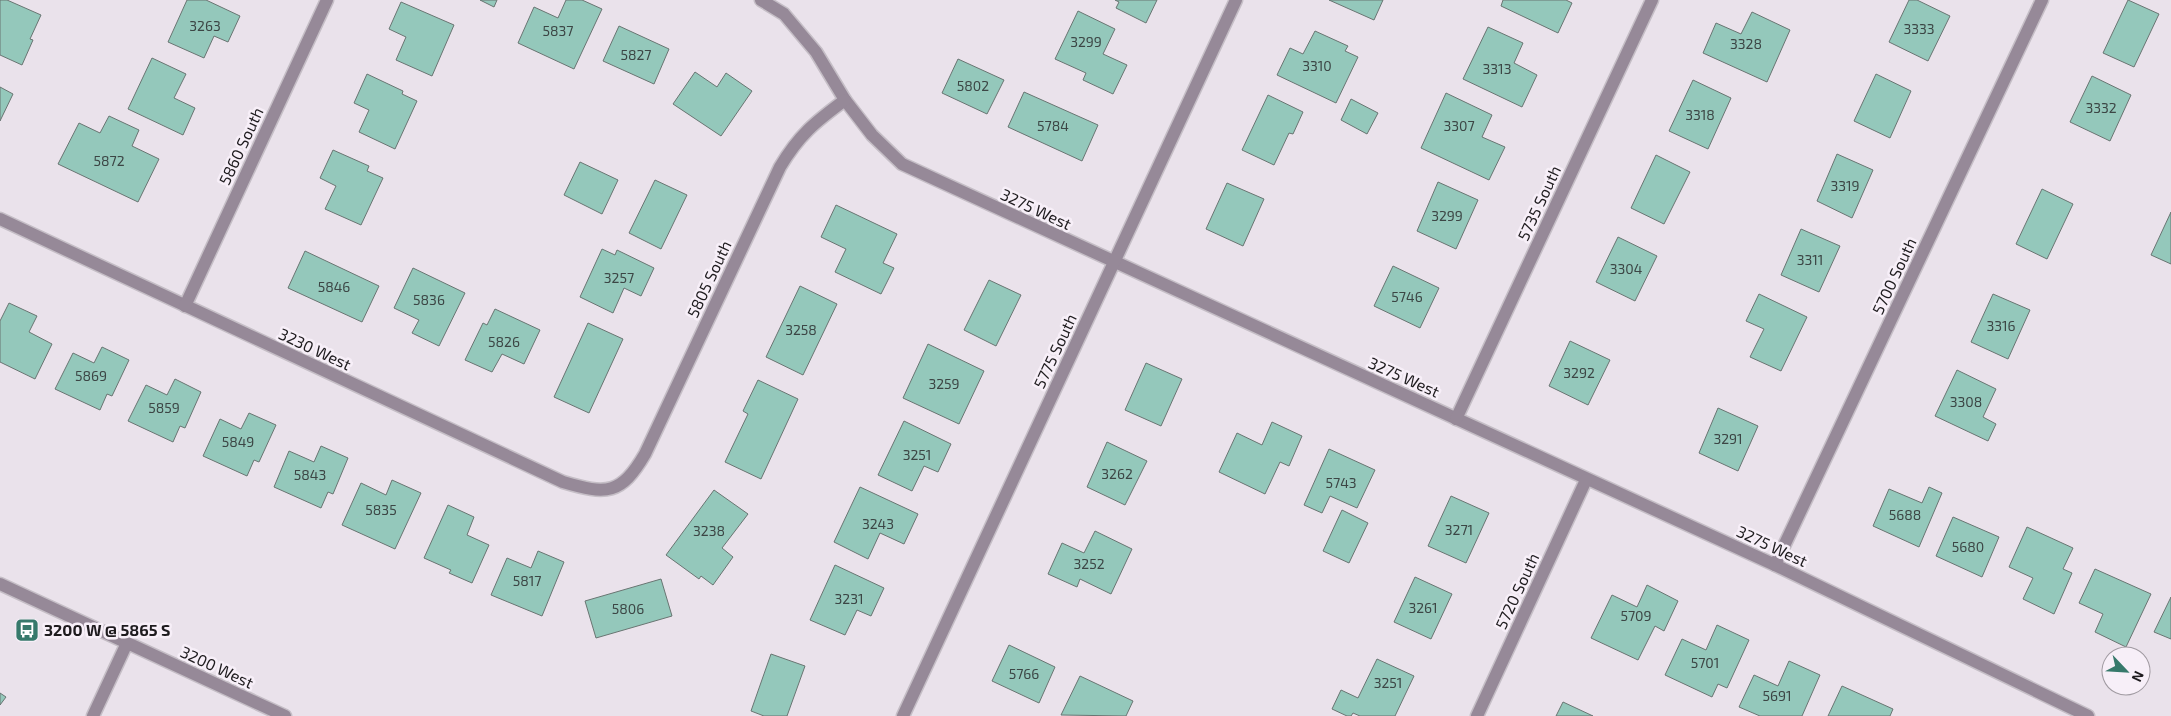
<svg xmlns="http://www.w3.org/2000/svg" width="2171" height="716" font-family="'Exo 2',sans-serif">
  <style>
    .building { fill: #94c8bb; stroke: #697572 }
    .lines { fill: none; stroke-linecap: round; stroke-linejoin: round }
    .minor-casing { stroke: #c5bec6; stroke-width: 15 }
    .minor { stroke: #968998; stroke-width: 12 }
    .labels { text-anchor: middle; stroke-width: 5; stroke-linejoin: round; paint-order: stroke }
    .number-label { font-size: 14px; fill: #3c4645 }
    .street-label { font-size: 16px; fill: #1e1b1e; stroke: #f7eff8 }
    .poi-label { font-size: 16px; font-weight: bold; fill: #1e1b1e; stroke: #f7eff8; text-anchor: start }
  </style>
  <rect width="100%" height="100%" fill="#eae2eb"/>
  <g class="building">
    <path d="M0 0H7L41 15 30 39 33 40 22 65 0 55Z"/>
    <path d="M187 0H206L240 16 228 42 214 36 204 58 168 42Z"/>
    <path d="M480 0H497L494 7Z"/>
    <path d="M566 0H582L602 9 574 69 518 43 534 7 558 18Z"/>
    <path d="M1115 0H1157L1146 23 1116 8 1119 2Z"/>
    <path d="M1329 0H1383L1374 20Z"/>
    <path d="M1503 0H1566L1572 3 1558 33 1501 6Z"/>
    <path d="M1909 0H1917L1950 16 1928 61 1889 42Z"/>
    <path d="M2128 0 2159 14 2134 67 2103 53Z"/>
    <path d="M401 2 454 25 432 76 396 60 406 37 389 29Z"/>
    <path d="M1078 11 1115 29 1103 54 1127 65 1113 94 1083 80 1086 73 1055 59Z"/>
    <path d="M1752 12 1790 30 1767 82 1703 53 1716 23 1741 34Z"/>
    <path d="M619 26 669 49 654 84 603 61Z"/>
    <path d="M1488 27 1523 43 1514 63 1537 75 1522 107 1463 79Z"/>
    <path d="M1315 31 1348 46 1345 51 1358 57 1336 103 1277 75 1290 48 1303 54Z"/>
    <path d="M152 58 186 74 174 98 195 108 183 135 128 109Z"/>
    <path d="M958 59 1004 80 987 114 942 93Z"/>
    <path d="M695 72 717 87 726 73 752 91 721 136 673 104Z"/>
    <path d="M367 74 403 91 402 94 417 101 395 149 359 132 369 110 354 103Z"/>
    <path d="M1876 74 1911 91 1890 138 1854 121Z"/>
    <path d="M2092 76 2131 95 2110 141 2070 122Z"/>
    <path d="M1693 80 1731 98 1708 149 1669 131Z"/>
    <path d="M0 87 13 94 0 121Z"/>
    <path d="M1024 92 1098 125 1082 161 1008 127Z"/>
    <path d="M1446 93 1492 115 1482 137 1505 147 1489 180 1421 148Z"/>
    <path d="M1268 95 1303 112 1293 134 1289 133 1274 165 1242 150Z"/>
    <path d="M1351 99 1378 113 1367 134 1341 120Z"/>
    <path d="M109 116 139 130 132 146 159 159 138 202 58 164 79 123 100 133Z"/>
    <path d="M333 150 369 166 367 171 383 178 361 225 325 209 336 186 320 178Z"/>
    <path d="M1837 154 1873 170 1852 218 1817 201Z"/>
    <path d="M1656 155 1690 172 1664 224 1631 208Z"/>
    <path d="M580 162 618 180 602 214 564 195Z"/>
    <path d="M655 180 687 195 661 249 629 233Z"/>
    <path d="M1438 182 1478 200 1456 249 1417 231Z"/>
    <path d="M1227 183 1264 199 1243 246 1206 229Z"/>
    <path d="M2042 189 2073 204 2047 259 2016 244Z"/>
    <path d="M836 205 897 234 883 263 894 268 881 294 835 272 846 249 821 237Z"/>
    <path d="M2171 212V264L2151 255Z"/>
    <path d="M1801 229 1840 246 1819 292 1781 275Z"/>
    <path d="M1618 237 1657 256 1635 301 1596 282Z"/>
    <path d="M602 249 615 255 617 250 654 268 641 296 624 288 613 313 580 297Z"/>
    <path d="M305 251 379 286 362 322 288 288Z"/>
    <path d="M1393 266 1439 288 1420 328 1374 306Z"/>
    <path d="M413 268 465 293 439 346 412 333 419 320 394 308Z"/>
    <path d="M989 280 1021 295 996 346 964 330Z"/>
    <path d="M800 286 837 304 803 375 766 357Z"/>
    <path d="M1759 294 1807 317 1781 371 1750 357 1764 329 1746 321Z"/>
    <path d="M1993 294 2030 310 2008 359 1971 342Z"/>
    <path d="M9 303 37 316 29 332 52 344 35 379 0 362V321Z"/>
    <path d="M495 309 540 330 524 364 502 354 492 372 465 360 483 323 487 325Z"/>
    <path d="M588 323 623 339 589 413 554 397Z"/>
    <path d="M1570 341 1610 360 1588 405 1549 386Z"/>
    <path d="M928 344 984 371 959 424 903 398Z"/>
    <path d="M102 347 129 360 112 396 107 394 100 410 55 389 73 353 94 363Z"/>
    <path d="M1146 363 1182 379 1161 426 1125 410Z"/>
    <path d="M1957 370 1996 389 1983 417 1996 424 1988 441 1935 416Z"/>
    <path d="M175 379 201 392 185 428 180 426 173 442 128 421 146 385 167 395Z"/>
    <path d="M758 380 798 399 761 479 725 462 748 414 743 411Z"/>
    <path d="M1718 408 1758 426 1738 471 1699 453Z"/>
    <path d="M249 413 276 425 259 462 254 460 247 476 203 456 220 419 241 429Z"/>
    <path d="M904 421 951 444 938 472 924 466 912 491 878 475Z"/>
    <path d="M1272 422 1302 436 1289 466 1280 462 1265 494 1219 472 1237 433 1262 445Z"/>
    <path d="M1107 442 1147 461 1125 505 1087 487Z"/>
    <path d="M321 446 348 458 333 494 328 492 321 508 274 487 289 451 314 462Z"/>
    <path d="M1329 449 1375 470 1357 508 1330 496 1322 513 1304 505Z"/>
    <path d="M392 480 421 493 395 549 342 525 361 483 386 495Z"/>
    <path d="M860 487 918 514 904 544 880 533 868 559 834 542Z"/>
    <path d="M1929 487 1942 493 1919 547 1873 526 1889 489 1922 503Z"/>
    <path d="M714 490 748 514 722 548 733 557 713 585 701 576 699 579 666 555Z"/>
    <path d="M1451 496 1489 513 1466 563 1428 546Z"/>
    <path d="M448 505 474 517 467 535 489 545 472 583 449 573 451 570 424 558Z"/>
    <path d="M1342 510 1368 523 1349 563 1323 551Z"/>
    <path d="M1953 517 1999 537 1982 577 1936 556Z"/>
    <path d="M2027 527 2073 548 2063 569 2072 573 2054 614 2023 599 2033 578 2009 567Z"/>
    <path d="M1095 531 1132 549 1111 594 1080 579 1077 587 1048 574 1062 543 1084 553Z"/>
    <path d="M538 551 564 562 542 616 491 595 507 558 531 568Z"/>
    <path d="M835 565 884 588 871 616 857 610 845 635 810 620Z"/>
    <path d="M2095 569 2151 594 2126 647 2095 632 2103 614 2079 603Z"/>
    <path d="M1415 577 1452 594 1431 639 1394 622Z"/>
    <path d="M661 579 672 616 596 638 585 601Z"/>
    <path d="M1647 585 1678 601 1664 631 1655 626 1638 660 1591 638 1612 595 1637 607Z"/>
    <path d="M2171 597V639L2154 632Z"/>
    <path d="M1717 625 1749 640 1727 688 1718 684 1712 697 1665 675 1682 639 1706 650Z"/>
    <path d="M1009 645 1055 667 1039 703 992 681Z"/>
    <path d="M771 654 805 666 787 716H764L751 711Z"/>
    <path d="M1377 659 1414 676 1395 716H1360L1353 713 1351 716H1347L1332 709 1341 690 1358 698Z"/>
    <path d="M1789 661 1820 675 1802 716H1760L1739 707 1754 675 1778 686Z"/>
    <path d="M1080 676 1133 701 1126 716 1061 715Z"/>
    <path d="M1842 686 1893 709 1890 716H1828Z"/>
    <path d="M0 693 6 697 0 705Z"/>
    <path d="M1563 702 1593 716H1556Z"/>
  </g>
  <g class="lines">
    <g class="minor-casing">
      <g id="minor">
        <path d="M761 0 784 14 816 52 845 100 872 135 902 164 1775 565 2088 716"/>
        <path d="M0 219 563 482C607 495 621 495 645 454L780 167C799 135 815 122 845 100"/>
        <path d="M185 306 327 0"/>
        <path d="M1456 419 1652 0"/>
        <path d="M1775 565 2042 0"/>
        <path d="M0 584 285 716"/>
        <path d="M93 716 127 643"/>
        <path d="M903 716 1236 0"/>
        <path d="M1477 716 1586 480"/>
      </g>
    </g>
    <use href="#minor" class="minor"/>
  </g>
  <defs>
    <g id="bus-square" transform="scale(1.25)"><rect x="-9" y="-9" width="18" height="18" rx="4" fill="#36796b" stroke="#f7eff8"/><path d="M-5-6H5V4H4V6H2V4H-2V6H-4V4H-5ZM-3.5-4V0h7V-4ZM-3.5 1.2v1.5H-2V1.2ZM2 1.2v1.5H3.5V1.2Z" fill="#fff"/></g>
  </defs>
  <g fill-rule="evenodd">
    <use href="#bus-square" x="27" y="630"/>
  </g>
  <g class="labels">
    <g class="number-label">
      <text x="205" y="31">3263</text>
      <text x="1919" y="34">3333</text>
      <text x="558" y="36">5837</text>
      <text x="1086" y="47">3299</text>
      <text x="1746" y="49">3328</text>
      <text x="636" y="60">5827</text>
      <text x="1317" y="71">3310</text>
      <text x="1497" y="74">3313</text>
      <text x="973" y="91">5802</text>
      <text x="2101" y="113">3332</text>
      <text x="1700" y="120">3318</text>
      <text x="1053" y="131">5784</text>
      <text x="1459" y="131">3307</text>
      <text x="109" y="166">5872</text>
      <text x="1845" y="191">3319</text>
      <text x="1447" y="221">3299</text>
      <text x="1810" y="265">3311</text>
      <text x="1626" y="274">3304</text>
      <text x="619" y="283">3257</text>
      <text x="334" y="292">5846</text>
      <text x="1407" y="302">5746</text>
      <text x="429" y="305">5836</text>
      <text x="2001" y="331">3316</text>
      <text x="801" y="335">3258</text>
      <text x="504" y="347">5826</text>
      <text x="1579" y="378">3292</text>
      <text x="91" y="381">5869</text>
      <text x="944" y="389">3259</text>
      <text x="1966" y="407">3308</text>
      <text x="164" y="413">5859</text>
      <text x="1728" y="444">3291</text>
      <text x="238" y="447">5849</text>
      <text x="917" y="460">3251</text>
      <text x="1117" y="479">3262</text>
      <text x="310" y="480">5843</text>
      <text x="1341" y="488">5743</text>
      <text x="381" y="515">5835</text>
      <text x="1905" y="520">5688</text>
      <text x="878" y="529">3243</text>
      <text x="1459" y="535">3271</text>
      <text x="709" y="536">3238</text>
      <text x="1968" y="552">5680</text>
      <text x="1089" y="569">3252</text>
      <text x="527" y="586">5817</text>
      <text x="849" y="604">3231</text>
      <text x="1423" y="613">3261</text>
      <text x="628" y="614">5806</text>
      <text x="1636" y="621">5709</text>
      <text x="1705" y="668">5701</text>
      <text x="1024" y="679">5766</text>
      <text x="1388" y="688">3251</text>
      <text x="1777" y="701">5691</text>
    </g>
    <g class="street-label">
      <text transform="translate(241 146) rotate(-65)" y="6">5860 South</text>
      <text transform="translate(1539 203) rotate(-65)" y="6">5735 South</text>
      <text transform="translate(1036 209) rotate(25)" y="6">3275 West</text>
      <text transform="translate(1894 276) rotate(-65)" y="6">5700 South</text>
      <text transform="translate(709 279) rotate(-65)" y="6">5805 South</text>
      <text transform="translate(315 349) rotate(25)" y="6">3230 West</text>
      <text transform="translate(1055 351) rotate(-65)" y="6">5775 South</text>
      <text transform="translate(1404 377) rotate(24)" y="6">3275 West</text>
      <text transform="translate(1772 546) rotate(25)" y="6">3275 West</text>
      <text transform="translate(1517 591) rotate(-65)" y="6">5720 South</text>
      <text transform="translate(217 667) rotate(25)" y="6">3200 West</text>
    </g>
    <g class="poi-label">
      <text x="44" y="636">3200 W @ 5865 S</text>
    </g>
  </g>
  <g transform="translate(2126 671) rotate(115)"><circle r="24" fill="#f7eff8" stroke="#a09aa1"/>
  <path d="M0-4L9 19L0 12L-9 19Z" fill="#36796b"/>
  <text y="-8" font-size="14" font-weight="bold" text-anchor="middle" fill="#1e1b1e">N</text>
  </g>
</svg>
